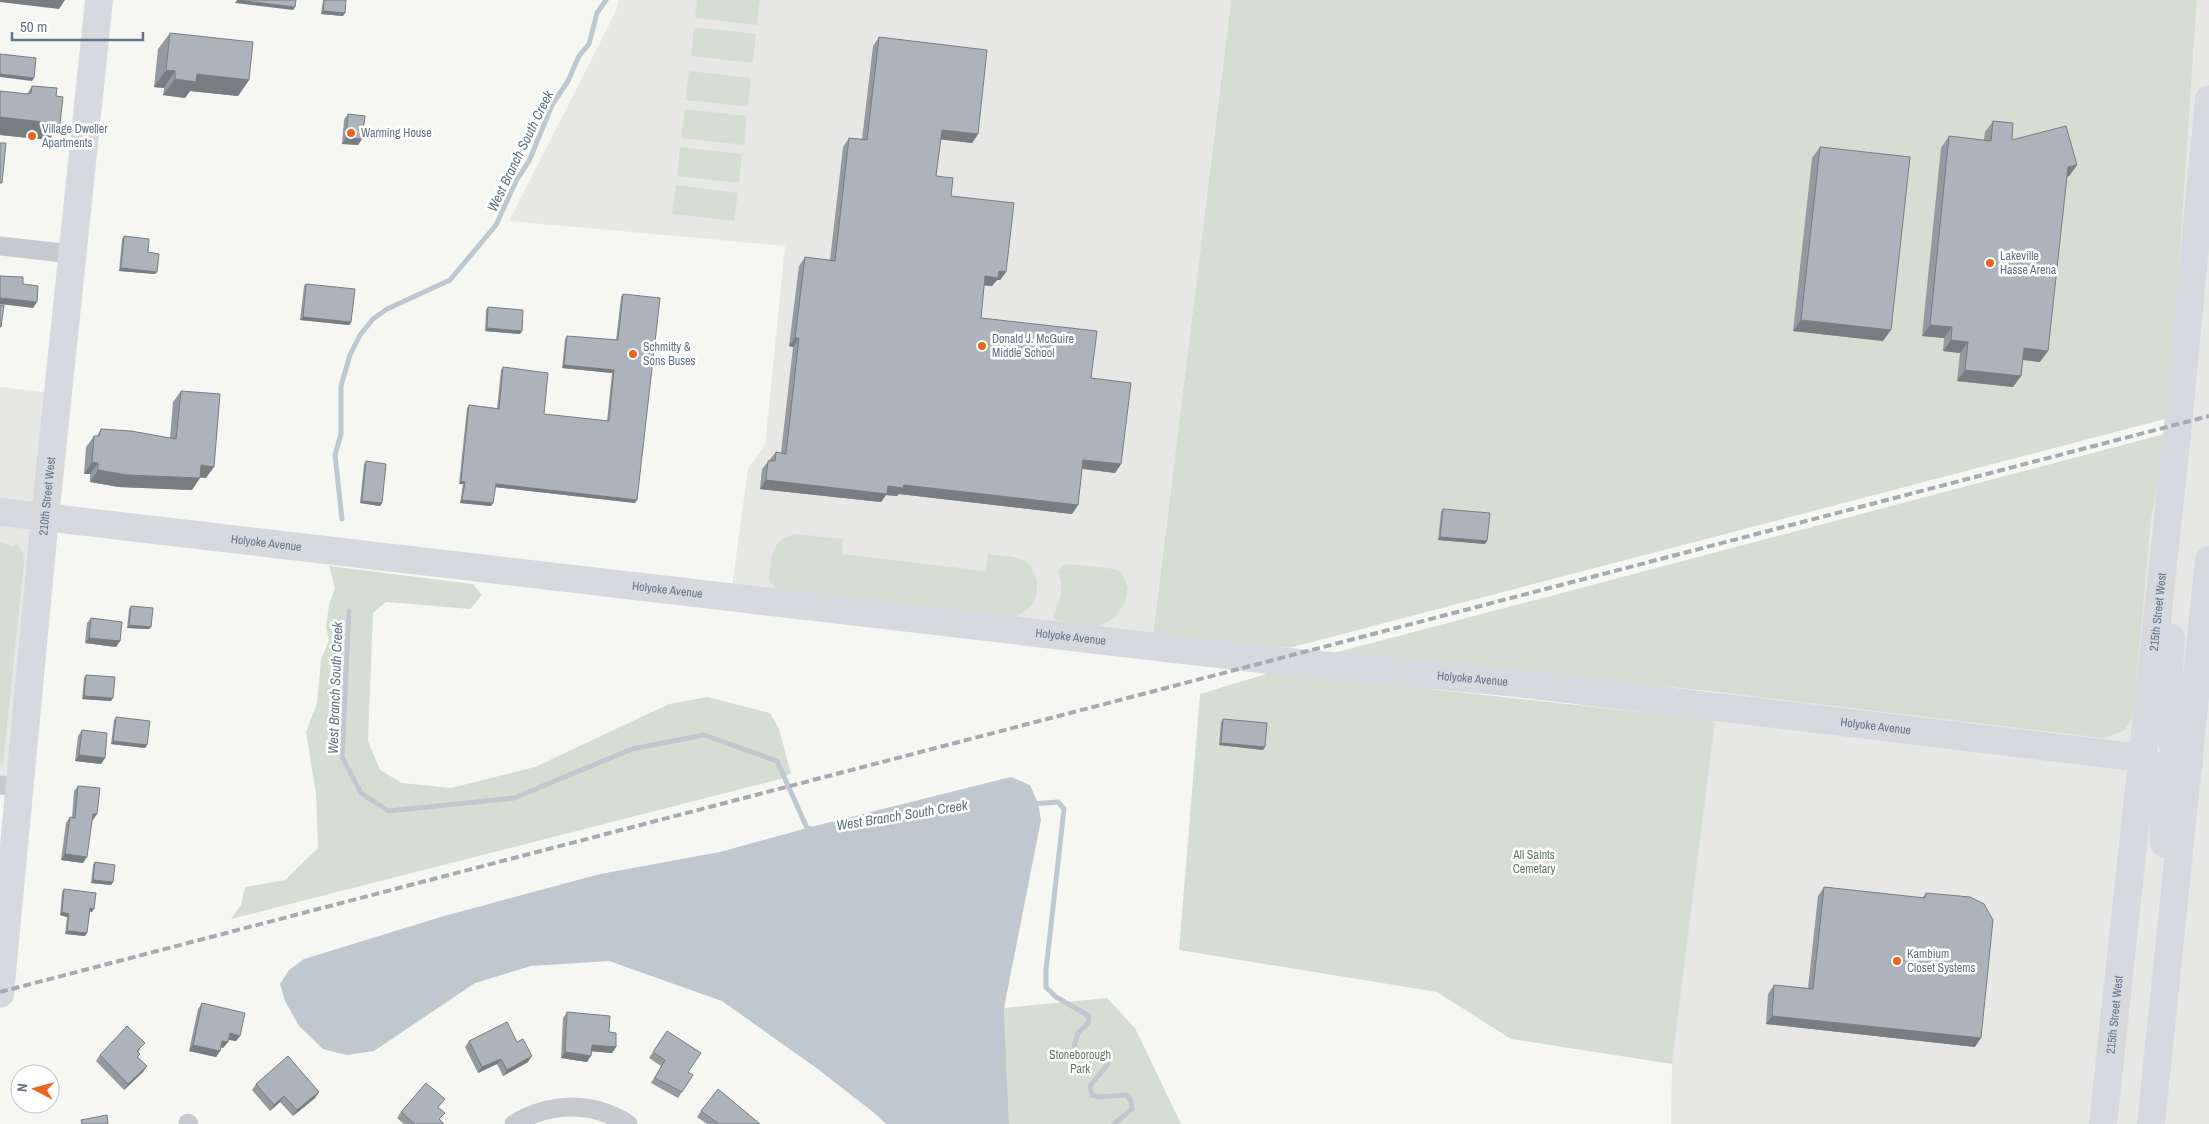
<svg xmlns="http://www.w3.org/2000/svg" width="2209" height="1124" font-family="'Archivo Narrow',sans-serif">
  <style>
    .built { fill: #e7e8e6 }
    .green { fill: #d6ded4 }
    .water { fill: #bfc8cf }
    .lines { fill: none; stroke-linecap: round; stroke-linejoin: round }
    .stream { stroke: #bfc8cf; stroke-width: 5 }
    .street { stroke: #c6c9cd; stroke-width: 19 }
    .secondary { stroke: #d6dadf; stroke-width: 28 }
    .primary { stroke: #d6dadf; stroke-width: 28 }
    .rail { stroke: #a6abb2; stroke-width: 4; stroke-dasharray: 8 4; stroke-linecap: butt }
    .wall { fill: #949aa0 }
    .shaded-wall { fill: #787d82 }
    .building { fill: #acb3ba; stroke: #787d82 }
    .poi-dot { fill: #ec651d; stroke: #fff; stroke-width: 2 }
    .labels { text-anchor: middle; stroke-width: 5; stroke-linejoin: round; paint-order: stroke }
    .poi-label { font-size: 12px; fill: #647386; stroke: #fff; text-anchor: start }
    .street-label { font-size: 12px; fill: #647386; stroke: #fff }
    .park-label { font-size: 12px; fill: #657c63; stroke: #fff }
    .water-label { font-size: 14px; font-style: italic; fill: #5f7582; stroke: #fff }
  </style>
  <rect width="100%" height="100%" fill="#f6f7f3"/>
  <g class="built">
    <path d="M618 0H1231L1153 635 732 587 748 468 765 446 785 246 509 221 616 11Z"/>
    <path d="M2197 0H2209V1124H1671L1672 1064 1718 692 2103 737 2168 433Z"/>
    <path d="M0 387 58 394 21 787 0 785Z"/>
  </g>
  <g class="green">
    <path d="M697 0H760L757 25 695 18Z"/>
    <path d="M1231 0H2197L2169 418 1289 648 1153 635Z"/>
    <path d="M694 27 756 34 753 63 691 56Z"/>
    <path d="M689 71 751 78 748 107 685 100Z"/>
    <path d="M685 109 747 116 744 145 681 138Z"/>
    <path d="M680 147 742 154 739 183 677 176Z"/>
    <path d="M676 185 738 193 734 221 672 214Z"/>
    <path d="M2168 433 2151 520 2133 717 2124 731 2103 738 1718 692 1334 653Z"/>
    <path d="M796 534 843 539 842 554 985 571 988 554C999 556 1013 555 1023 560 1036 566 1040 586 1035 599 1032 608 1023 613 1015 617L776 590 769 580C772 556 769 541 796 534Z"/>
    <path d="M0 542 13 547 17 544 23 553 24 563 3 764 0 763Z"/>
    <path d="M1069 564 1115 569 1122 573 1128 588 1125 602 1116 616 1106 623 1096 627 1055 620 1053 615C1061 600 1064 588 1058 571L1063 565Z"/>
    <path d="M329 566 473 584 482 595 470 609 386 602 373 613 368 741 380 770 402 783 451 788 535 767 669 704 707 697 770 713 779 729 791 773 781 779 231 919 241 905 245 887 285 880 318 848 316 794 306 732 317 703 321 660 329 640 326 627 329 605 335 588Z"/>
    <path d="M1273 672 1715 720 1672 1064 1511 1039 1437 992 1179 950 1200 694Z"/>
    <path d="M1107 998 1135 1028 1181 1124H1009L1004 1008Z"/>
  </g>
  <path class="water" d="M1011 777 1030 785 1038 803 1041 820 1004 1008 1009 1124H886L873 1112 815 1067 722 1001 609 961 531 966 475 983 374 1051 347 1055 323 1049 299 1026 285 1001 280 984 289 970 304 959 444 916 600 874 720 852 807 828Z"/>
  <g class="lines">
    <g class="stream">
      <path d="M342 519 335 455 341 434V386L350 355 360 335 373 319 387 309 450 280 496 225 516 181 529 161 552 105 568 81 579 56 589 44 597 13 606 0"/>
      <path d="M349 611 342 757 361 793 388 811 514 798 632 749 704 735 777 761 807 828 811 829"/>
      <path d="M1032 804 1058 802 1064 809 1046 970V987L1056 997 1089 1016 1088 1023 1078 1033 1074 1046 1081 1054 1108 1057V1064L1090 1086 1092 1095 1099 1097 1127 1095 1131 1101 1132 1109 1114 1124"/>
    </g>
    <g class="street">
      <path d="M0 246 72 254"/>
      <path d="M0 785 21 787"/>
      <path d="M188 1123 189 1124"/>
      <path d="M514 1124C549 1102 592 1101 628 1124"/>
    </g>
    <g class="secondary">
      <path id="s1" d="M0 512 1277 661 1508 682 2141 758"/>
      <path id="s2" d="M0 994 45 517 99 0"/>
    </g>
    <g class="primary">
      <path d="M2171 638C2170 663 2164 721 2172 742 2175 751 2181 758 2189 763"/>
      <path d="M2141 758 2156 766 2163 781 2164 843"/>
      <path id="s3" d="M2103 1124 2178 425 2209 99"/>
      <path d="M2151 1124 2209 560"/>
    </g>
    <path class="rail" d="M0 992 2209 416"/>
  </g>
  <g class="wall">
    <path d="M323 0H346L343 16 321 14Z"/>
    <path d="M170 33 249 80 238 96 190 91 185 98 163 95 164 88 154 87 158 49Z"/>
    <path d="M879 37 978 134 972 143 941 139 936 176 1006 272 1000 280H997L992 286 984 285 981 318 1091 378 1121 464 1115 473 1082 469 1078 505 1072 514 899 494 897 496 886 495 881 502 760 489 762 469 776 452 781 453 793 347 789 346 799 266 805 257 830 260 843 147 849 138 862 139 873 46Z"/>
    <path d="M32 86 56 96 60 124 49 140 0 135V91L27 94Z"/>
    <path d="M348 114 362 139 358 145 342 144 344 120Z"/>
    <path d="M1993 121 2012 140 2077 165 2069 176 2067 177 2040 362 2023 360 2021 376 2013 387 1957 381 1960 353 1943 351 1944 338 1922 336 1941 148 1949 136 1984 140 1985 132Z"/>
    <path d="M1820 147 1883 341 1793 331 1812 158Z"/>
    <path d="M124 236 148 252 155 274 119 271 122 239Z"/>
    <path d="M306 284 351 322 349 325 300 320 304 286Z"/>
    <path d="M623 294 637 500 635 503 495 487 493 503 491 506 460 503 463 484H459L467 408 469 405 497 408 501 370 503 367 544 414 607 421 612 373 562 368 565 339 567 336 616 340 621 297Z"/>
    <path d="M488 307 522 331 520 334 485 331 486 310Z"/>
    <path d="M181 391 206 478 200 477 192 490 119 487 90 482V474H84L86 447 94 436H97L101 429 170 438 173 402Z"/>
    <path d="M366 461 382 503 380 506 360 503 364 464Z"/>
    <path d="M1443 509 1485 544 1438 540 1441 512Z"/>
    <path d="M131 606 151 627 149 629 127 628 129 609Z"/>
    <path d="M91 618 120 641 116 647 85 643 87 623Z"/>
    <path d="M86 675 111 701 82 699 84 678Z"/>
    <path d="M116 717 147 745 145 748 111 744 114 720Z"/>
    <path d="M1223 719 1263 750 1219 745 1221 722Z"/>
    <path d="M82 730 105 758 101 764 75 761 78 736Z"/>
    <path d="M78 786 93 820H92L83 863 61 860 66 823 70 817H72L74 791Z"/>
    <path d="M95 862 113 882 111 885 91 883 93 865Z"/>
    <path d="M1824 887 1922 898 1926 893 1975 1047 1766 1024 1768 994 1774 985 1808 988 1818 896Z"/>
    <path d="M64 889 92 912 89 911 85 936 65 934 67 917 60 915 62 892Z"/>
    <path d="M202 1003 240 1036 236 1041 228 1040V1042L223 1048 221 1047 220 1051 216 1057 189 1051 198 1009Z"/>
    <path d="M567 1012 609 1032 616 1047 612 1053 591 1051 587 1062 561 1058 563 1018Z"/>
    <path d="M667 1031 688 1072 693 1075 678 1098 651 1083 661 1066 649 1058Z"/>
    <path d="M469 1041 517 1042 528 1062 503 1076 497 1064 478 1073 465 1047Z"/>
    <path d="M141 1049 138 1052V1057L147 1066 143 1072 124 1090 96 1061 100 1055Z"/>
    <path d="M256 1084 319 1092 315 1098 293 1116 280 1102 270 1111 252 1090Z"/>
    <path d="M438 1107 440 1119 444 1124H404L397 1118 401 1112Z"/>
    <path d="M701 1111 760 1124H707L697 1117Z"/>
  </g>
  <g class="shaded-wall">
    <path d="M0 0H65L59 9 0 2Z"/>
    <path d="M237 0 295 7 293 10 235 3Z"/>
    <path d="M323 11 345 13 343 16 321 14Z"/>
    <path d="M166 70 175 71 164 88 154 87Z"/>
    <path d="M0 74 34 78 32 81 0 77Z"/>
    <path d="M197 74 249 80 238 96 190 91 185 98 163 95 175 79Z"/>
    <path d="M0 117 60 124 49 140 0 135Z"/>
    <path d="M942 130 978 134 972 143 936 139Z"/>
    <path d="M346 138 362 139 358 145 342 144Z"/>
    <path d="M2077 165 2069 176 2060 178 2068 167Z"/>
    <path d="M121 268 157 272 155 274 119 271Z"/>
    <path d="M999 271 1006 272 1000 280H997L992 286 979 285 985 276Z"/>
    <path d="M0 298 37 302 33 308 0 304Z"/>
    <path d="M303 317 351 322 349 325 300 320Z"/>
    <path d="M1801 320 1891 330 1883 341 1793 331Z"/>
    <path d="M1930 325 1952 327 1944 338 1922 336Z"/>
    <path d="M487 328 522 331 520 334 485 331Z"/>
    <path d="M795 338H799L793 347 789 346Z"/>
    <path d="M1951 340 1968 342 1960 353 1943 351Z"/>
    <path d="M2024 348 2048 351 2040 362 2016 359Z"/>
    <path d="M564 365 614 370 612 373 562 368Z"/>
    <path d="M1965 370 2021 376 2013 387 1957 381Z"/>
    <path d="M1083 460 1121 464 1115 473 1077 468Z"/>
    <path d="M92 462 98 463 90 474H84Z"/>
    <path d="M201 465 214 467 206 478 193 477Z"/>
    <path d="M98 470 200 478 192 490 119 487 90 482Z"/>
    <path d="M766 480 888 486 904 485 1078 505 1072 514 899 494 897 496 886 495 881 502 760 489Z"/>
    <path d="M461 481 465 482 463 484H459Z"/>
    <path d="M496 484 637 500 635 503 494 487Z"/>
    <path d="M462 500 493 503 491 506 460 503Z"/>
    <path d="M362 501 382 503 380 506 360 503Z"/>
    <path d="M1440 537 1487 541 1485 544 1438 540Z"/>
    <path d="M129 625 151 627 149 629 127 628Z"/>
    <path d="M89 638 120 641 116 647 85 643Z"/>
    <path d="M84 696 113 698 111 701 82 699Z"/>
    <path d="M113 741 147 745 145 748 111 744Z"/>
    <path d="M1221 743 1265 747 1263 750 1219 745Z"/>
    <path d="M79 755 105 758 101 764 75 761Z"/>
    <path d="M93 814H97L93 820H89Z"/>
    <path d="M65 854 87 857 83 863 61 860Z"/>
    <path d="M93 880 113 882 111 885 91 883Z"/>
    <path d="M90 908 94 909 92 912 88 911Z"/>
    <path d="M62 912 69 914 67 917 60 915Z"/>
    <path d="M67 931 87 933 85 936 65 934Z"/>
    <path d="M1772 1016 1981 1038 1975 1047 1766 1024Z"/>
    <path d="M230 1033 240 1036 236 1041 226 1039Z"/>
    <path d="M222 1041 228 1042 223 1048 218 1046Z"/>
    <path d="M193 1045 220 1051 216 1057 189 1051Z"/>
    <path d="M592 1045 616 1047 612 1053 588 1051Z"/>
    <path d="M565 1052 591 1056 587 1062 561 1058Z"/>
    <path d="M532 1056 528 1062 503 1076 507 1070Z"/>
    <path d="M501 1059 497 1064 478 1073 482 1067Z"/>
    <path d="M147 1066 143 1072 124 1090 128 1084Z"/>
    <path d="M319 1092 315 1098 293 1116 297 1110Z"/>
    <path d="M284 1096 280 1102 270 1111 274 1105Z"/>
  </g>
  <g class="building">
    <path d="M237 0H296L295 7Z"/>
    <path d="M324 0H346L345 13 323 11Z"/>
    <path d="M170 33 253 42 249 80 197 74 196 82 175 79V71L166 70Z"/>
    <path d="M879 37 987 50 978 134 942 130 936 176 953 178 951 196 1014 203 1006 272 999 271 998 278 985 276 981 318 1097 331 1091 378 1131 383 1121 464 1083 460 1078 505 904 485 903 488 888 486 887 494 766 480 768 461H775L776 452 786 454 799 338H795L805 257 835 261 849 138 867 140Z"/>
    <path d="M0 54 36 58 34 78 0 74Z"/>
    <path d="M32 86 57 88 56 96 63 97 60 124 0 117V91L28 94 31 93Z"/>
    <path d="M348 114 365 116 362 139 346 138Z"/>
    <path d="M1993 121 2013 123 2012 140 2066 126 2077 165 2068 167 2048 351 2024 348 2021 376 1965 370 1968 342 1951 340 1952 327 1930 325 1949 136 1991 141Z"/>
    <path d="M0 143H6L2 183H0Z"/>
    <path d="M1820 147 1910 157 1891 330 1801 320Z"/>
    <path d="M124 236 149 239 148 252 159 254 157 272 121 268Z"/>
    <path d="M0 276 23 277V284L38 286 37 302 0 298Z"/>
    <path d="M306 284 355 289 351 322 303 317Z"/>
    <path d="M623 294 660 298 637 500 496 484 493 503 462 500 465 482 461 481 469 405 499 409 503 367 548 373 544 414 609 421 614 370 564 365 567 336 618 340Z"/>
    <path d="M0 305H4L1 327H0Z"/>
    <path d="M488 307 523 310 522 331 487 328Z"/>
    <path d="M181 391 220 394 214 467 201 465 200 478 127 475 98 470V463L92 462 94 436H99L101 429 131 431 176 439Z"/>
    <path d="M366 461 386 464 382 503 362 501Z"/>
    <path d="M1443 509 1490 513 1487 541 1440 537Z"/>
    <path d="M131 606 153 608 151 627 129 625Z"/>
    <path d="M91 618 122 622 120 641 89 638Z"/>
    <path d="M86 675 115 677 113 698 84 696Z"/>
    <path d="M116 717 150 721 147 745 113 741Z"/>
    <path d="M1223 719 1267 723 1265 747 1221 743Z"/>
    <path d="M82 730 107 733 105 758 79 755Z"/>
    <path d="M78 786 100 788 97 814H93L87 857 65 854 70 817 75 818Z"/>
    <path d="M95 862 115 865 113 882 93 880Z"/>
    <path d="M1824 887 1925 898 1926 893 1970 897 1984 904 1993 920 1981 1038 1772 1016 1774 985 1813 989Z"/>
    <path d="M64 889 96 893 94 909 90 908 87 933 67 931 69 914 62 912Z"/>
    <path d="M202 1003 245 1013 240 1036 230 1033 228 1042 222 1041 220 1051 193 1045Z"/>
    <path d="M567 1012 610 1016 609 1032 616 1033V1047L592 1045 591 1056 565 1052Z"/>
    <path d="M507 1022 517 1042 523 1039 532 1056 507 1070 501 1059 482 1067 469 1041Z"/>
    <path d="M127 1026 145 1043 137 1051 140 1054 137 1057 147 1066 128 1084 100 1055Z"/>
    <path d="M667 1031 701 1053 688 1072 693 1075 682 1092 655 1078 665 1060 653 1052Z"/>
    <path d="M288 1056 319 1092 297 1110 284 1096 274 1105 256 1084Z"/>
    <path d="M426 1083 445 1099 438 1107 445 1113 439 1119 444 1124H415L401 1112Z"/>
    <path d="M718 1089 760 1124H719L701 1111Z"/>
    <path d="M107 1115 108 1124H82L81 1120Z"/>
  </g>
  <g class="poi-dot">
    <circle cx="351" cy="133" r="5"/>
    <circle cx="32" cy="136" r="5"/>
    <circle cx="1990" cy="263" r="5"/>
    <circle cx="982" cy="346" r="5"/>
    <circle cx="633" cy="354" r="5"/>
    <circle cx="1897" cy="961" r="5"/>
  </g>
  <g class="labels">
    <g class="poi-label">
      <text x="42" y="133">Village Dweller<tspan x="42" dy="14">Apartments</tspan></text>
      <text x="361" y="137">Warming House</text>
      <text x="2000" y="260">Lakeville<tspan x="2000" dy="14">Hasse Arena</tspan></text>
      <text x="992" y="343">Donald J. McGuire<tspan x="992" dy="14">Middle School</tspan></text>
      <text x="643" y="351">Schmitty &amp;<tspan x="643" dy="14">Sons Buses</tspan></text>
      <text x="1907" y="958">Kambium<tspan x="1907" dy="14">Closet Systems</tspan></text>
    </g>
    <g class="street-label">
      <text dy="4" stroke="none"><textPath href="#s2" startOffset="500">210th Street West</textPath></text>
      <text dy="4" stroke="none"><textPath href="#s1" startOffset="268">Holyoke Avenue</textPath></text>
      <text dy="4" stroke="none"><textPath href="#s1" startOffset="672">Holyoke Avenue</textPath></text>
      <text dy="4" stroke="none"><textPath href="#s3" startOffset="515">215th Street West</textPath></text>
      <text dy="4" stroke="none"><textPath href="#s1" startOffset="1078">Holyoke Avenue</textPath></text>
      <text dy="4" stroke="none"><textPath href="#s1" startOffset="1482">Holyoke Avenue</textPath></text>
      <text dy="4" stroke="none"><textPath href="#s1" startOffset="1888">Holyoke Avenue</textPath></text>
      <text dy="4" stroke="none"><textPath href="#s3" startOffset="110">215th Street West</textPath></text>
    </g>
    <g class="park-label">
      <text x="1534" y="859">All Saints<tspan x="1534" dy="14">Cemetary</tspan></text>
      <text x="1080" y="1059">Stoneborough<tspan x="1080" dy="14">Park</tspan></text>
    </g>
    <g class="water-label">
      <text transform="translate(520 151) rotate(-64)" y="5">West Branch South Creek</text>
      <text transform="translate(335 688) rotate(-88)" y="5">West Branch South Creek</text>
      <text transform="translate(902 815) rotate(-9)" y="5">West Branch South Creek</text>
    </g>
  </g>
  <g transform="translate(35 1089) rotate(276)"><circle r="24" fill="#ffffff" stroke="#c1c7cf"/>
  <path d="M0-4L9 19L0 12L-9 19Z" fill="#ec651d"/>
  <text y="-8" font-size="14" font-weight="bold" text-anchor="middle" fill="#647386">N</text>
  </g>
  <path d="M12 32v8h131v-8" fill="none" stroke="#647386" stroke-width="2.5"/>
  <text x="20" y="32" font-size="15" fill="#647386" stroke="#ffffff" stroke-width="4" paint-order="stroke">50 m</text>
</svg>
